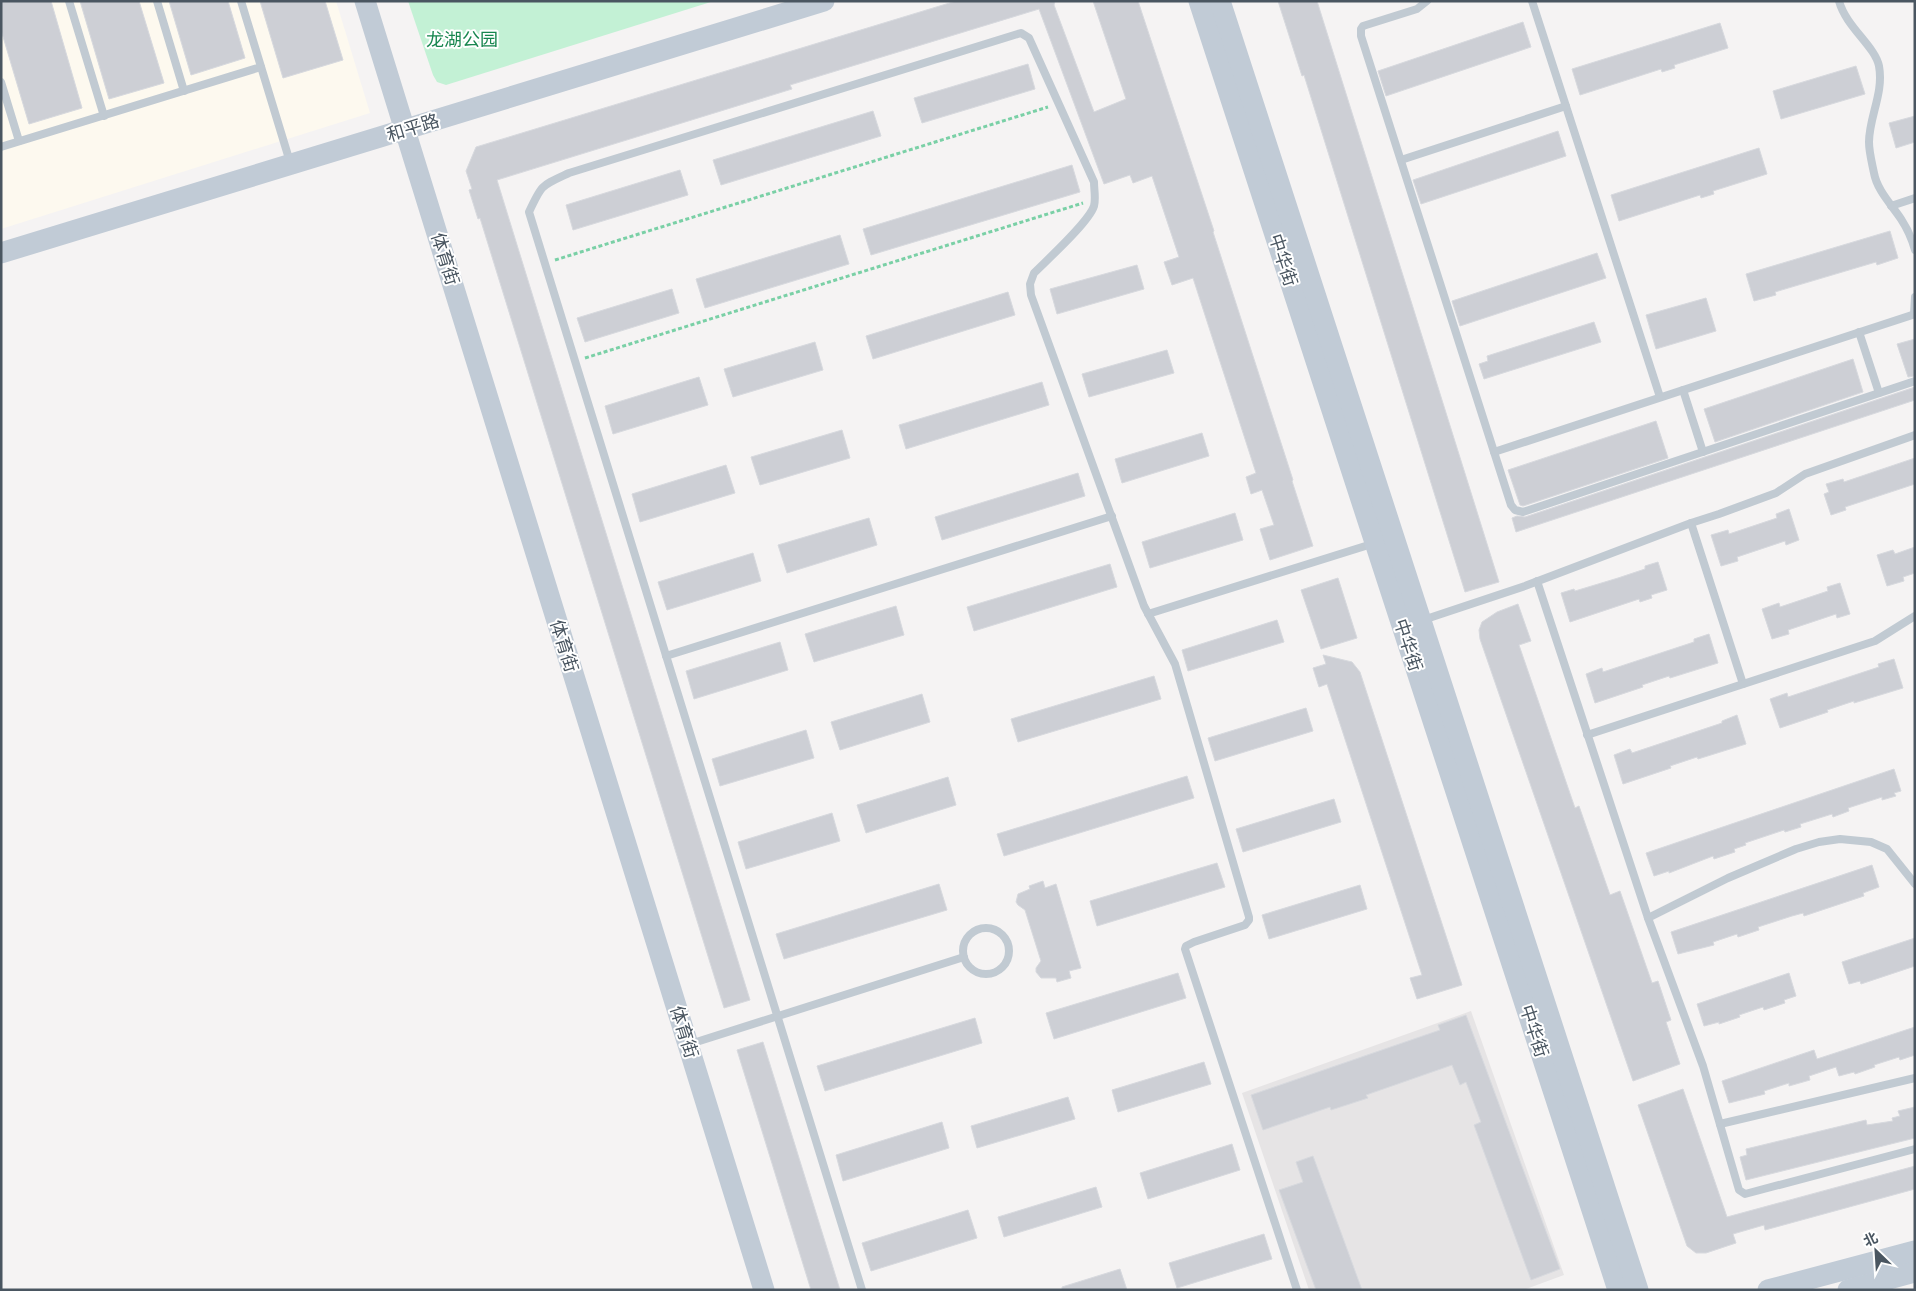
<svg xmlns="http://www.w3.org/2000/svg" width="1916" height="1291" font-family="Montserrat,'Noto Sans SC',sans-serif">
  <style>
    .commercial { fill: #fdf9ef }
    .education { fill: #e6e4e5 }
    .green { fill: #c3f1d5 }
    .building { fill: #cdcfd5; stroke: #d7d9de }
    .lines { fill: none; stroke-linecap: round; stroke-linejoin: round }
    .path { stroke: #7ad0a6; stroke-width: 3; stroke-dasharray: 4 2.5; stroke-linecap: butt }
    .lane { stroke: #c1cad2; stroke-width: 8 }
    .secondary { stroke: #c1cbd6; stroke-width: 21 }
    .labels { text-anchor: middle; stroke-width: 4; stroke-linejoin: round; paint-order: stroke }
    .park-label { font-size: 18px; fill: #17864f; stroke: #fff }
    .street-label { font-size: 18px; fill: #4a5661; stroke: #fff }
  </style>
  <rect width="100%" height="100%" fill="#f5f3f3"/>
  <path class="commercial" d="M1 1H336L370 113 1 229Z"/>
  <path class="education" d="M1471 1011 1564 1275 1523 1290H1309L1242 1093Z"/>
  <path class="green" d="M408 1H714L446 85 437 82 433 75Z"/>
  <g class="building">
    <path d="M1 1H51L82 108 29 124 1 30Z"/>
    <path d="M80 1H139L164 83 109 99Z"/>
    <path d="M169 1H228L245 58 191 75Z"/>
    <path d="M260 1H325L343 60 283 78Z"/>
    <path d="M956 1H1055L1054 5 1094 112 1126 99 1093 1H1138L1214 231 1213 232 1293 480 1292 481 1313 546 1270 560 1260 529 1274 525 1262 490 1251 494 1246 477 1256 473 1193 278 1172 285 1164 262 1179 257 1152 176 1133 183 1130 175 1104 184 1039 9 790 85 792 89 497 180 750 1000 724 1008 480 218 478 219 469 190 472 189 466 171 476 147Z"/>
    <path d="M1278 1H1317L1499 582 1465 592 1304 75 1302 76Z"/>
    <path d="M1523 22 1531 47 1386 96 1378 71Z"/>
    <path d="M1720 23 1728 48 1674 65 1675 68 1662 72 1661 69 1580 95 1572 69Z"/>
    <path d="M1028 64 1035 89 922 123 914 98Z"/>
    <path d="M1856 66 1865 94 1781 119 1773 91Z"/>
    <path d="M873 111 881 136 721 185 713 160Z"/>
    <path d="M1915 116V142L1896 148 1889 123Z"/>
    <path d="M1558 131 1566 156 1421 204 1413 180Z"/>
    <path d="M1759 148 1767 174 1713 191 1714 194 1701 198 1700 195 1619 221 1611 195Z"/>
    <path d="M1072 165 1080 192 871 255 863 229Z"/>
    <path d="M680 170 688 195 573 230 566 205Z"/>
    <path d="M1890 231 1898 258 1877 265 1876 262 1775 292 1776 295 1754 301 1746 274Z"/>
    <path d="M840 235 849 264 705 308 696 279Z"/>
    <path d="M1597 253 1606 278 1460 326 1452 301Z"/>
    <path d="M1137 265 1144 289 1057 314 1050 289Z"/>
    <path d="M672 289 679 313 585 342 577 318Z"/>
    <path d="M1008 292 1015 315 873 359 866 336Z"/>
    <path d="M1706 298 1716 331 1656 349 1646 315Z"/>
    <path d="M1594 322 1601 342 1484 379 1479 364 1488 361 1487 356Z"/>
    <path d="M1915 339V376L1908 377 1897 344Z"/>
    <path d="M815 342 823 370 733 397 724 369Z"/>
    <path d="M1167 350 1174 373 1089 397 1082 374Z"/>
    <path d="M1853 359 1863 392 1715 442 1704 409Z"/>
    <path d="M699 377 708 405 613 434 605 406Z"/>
    <path d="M1042 382 1049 405 906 449 899 425Z"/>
    <path d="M1915 387V400L1516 532 1512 518 1517 516 1525 517Z"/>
    <path d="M1656 421 1668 458 1523 506 1520 505 1508 470Z"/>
    <path d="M842 430 850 458 760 485 751 457Z"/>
    <path d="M1202 433 1209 456 1122 483 1115 459Z"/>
    <path d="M1915 458V484L1845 507 1846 510 1831 515 1824 494 1829 492 1826 484 1843 479 1844 482Z"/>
    <path d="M726 465 735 493 640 522 632 494Z"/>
    <path d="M1078 473 1085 496 942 540 935 517Z"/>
    <path d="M1789 509 1799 540 1786 545 1785 541 1737 557 1738 561 1721 566 1711 535 1728 530 1729 534 1777 518 1776 514Z"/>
    <path d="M1235 513 1243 540 1150 568 1142 542Z"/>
    <path d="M869 518 877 545 787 573 778 545Z"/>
    <path d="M1915 547V573L1903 577 1904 581 1887 586 1877 555 1893 550 1895 554Z"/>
    <path d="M753 553 761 581 667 610 658 582Z"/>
    <path d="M1658 562 1667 590 1651 595 1652 598 1640 602 1639 599 1570 622 1561 593 1574 589 1575 591 1618 578 1645 569V566Z"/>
    <path d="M1110 564 1117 587 974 631 967 607Z"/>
    <path d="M1338 578 1357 638 1321 649 1301 590Z"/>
    <path d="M1840 583 1850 614 1837 618 1836 614 1788 630 1789 634 1772 639 1762 609 1779 603 1780 607 1828 591 1827 587Z"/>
    <path d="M1518 604 1531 641 1519 645 1575 808 1579 806 1610 895 1620 891 1652 983 1658 981 1671 1020 1666 1022 1680 1064 1633 1081 1480 639 1479 630 1482 622 1497 612Z"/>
    <path d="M896 606 904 635 814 662 805 634Z"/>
    <path d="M1277 620 1284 642 1188 671 1182 650Z"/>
    <path d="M1709 634 1718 663 1670 678 1669 676 1642 685 1643 687 1595 703 1586 674 1602 668 1603 672 1694 642V639Z"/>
    <path d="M780 642 788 670 694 699 686 671Z"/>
    <path d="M1323 655 1352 662 1360 672 1462 985 1417 999 1410 978 1422 975 1327 684 1319 687 1313 668 1326 664Z"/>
    <path d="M1894 659 1903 688 1854 703V701L1827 710 1828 712 1780 728 1770 699 1787 693 1788 697 1879 667 1878 664Z"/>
    <path d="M1154 676 1161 699 1018 742 1011 719Z"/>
    <path d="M922 694 930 722 840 750 831 722Z"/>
    <path d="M1306 708 1313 731 1215 761 1208 738Z"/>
    <path d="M1737 715 1746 744 1698 759 1697 757 1670 766 1671 768 1623 784 1614 755 1630 749 1632 753 1722 723V721Z"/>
    <path d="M806 730 814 758 720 786 712 759Z"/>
    <path d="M1894 769 1901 791 1894 793 1896 796 1882 800V797L1848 808 1849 811 1833 817 1832 814 1800 824 1801 827 1785 832 1784 830 1745 843 1746 845 1734 849 1735 852 1714 859 1713 856 1669 873V871L1654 876 1646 853Z"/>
    <path d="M1187 776 1194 798 1004 856 997 834Z"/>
    <path d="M948 777 956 805 866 833 857 805Z"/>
    <path d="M1334 799 1341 822 1243 852 1236 829Z"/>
    <path d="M832 813 840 841 746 869 738 842Z"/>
    <path d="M1217 863 1225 887 1097 926 1090 901Z"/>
    <path d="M1872 865 1879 887 1863 893 1864 896 1804 916 1803 913 1792 916 1758 927 1759 930 1738 937 1737 934 1713 942 1714 945 1678 954 1671 932Z"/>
    <path d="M1043 881 1045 888 1056 884 1081 968 1069 971 1071 978 1057 982 1056 978H1041L1036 972V968L1041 961 1025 910 1018 905 1016 902 1018 894 1030 889 1029 886Z"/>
    <path d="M939 884 947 910 784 959 776 934Z"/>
    <path d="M1360 885 1367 909 1269 939 1262 915Z"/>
    <path d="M1915 938V966L1861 984 1860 981 1849 984 1842 962Z"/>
    <path d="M1178 973 1186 998 1054 1039 1046 1013Z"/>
    <path d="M1789 973 1796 996 1784 1000 1785 1003 1764 1010 1763 1007 1739 1015 1740 1017 1719 1024V1022L1704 1026 1697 1004Z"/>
    <path d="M1466 1015 1560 1269 1531 1280 1474 1125 1481 1122 1466 1082 1460 1085 1452 1065 1366 1095 1368 1098 1331 1110 1330 1107 1263 1130 1251 1095 1440 1030 1438 1025Z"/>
    <path d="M975 1018 982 1043 825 1091 817 1066Z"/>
    <path d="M1915 1027V1055L1900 1060 1899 1057 1874 1065 1875 1067 1855 1074 1854 1072 1839 1076 1836 1067 1809 1076 1810 1080 1789 1086V1083L1764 1091 1765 1094 1729 1103 1722 1081 1814 1050 1817 1059Z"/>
    <path d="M763 1042 840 1290H811L737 1050Z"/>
    <path d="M1204 1062 1211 1084 1118 1112 1112 1090Z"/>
    <path d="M1683 1089 1727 1217 1915 1166V1189L1765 1230 1764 1225 1733 1234 1736 1243 1706 1253H1696L1687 1246 1638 1105Z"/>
    <path d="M1068 1097 1075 1119 977 1148 971 1126Z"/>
    <path d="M1915 1107V1138L1746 1180 1740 1157 1747 1155 1746 1149 1866 1120 1867 1125 1893 1121 1892 1118 1900 1116 1898 1111Z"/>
    <path d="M942 1122 949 1148 843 1181 836 1155Z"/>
    <path d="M1232 1144 1240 1170 1148 1199 1140 1173Z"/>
    <path d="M1313 1156 1362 1290H1316L1279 1190 1303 1182 1296 1162Z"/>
    <path d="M1096 1187 1102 1207 1004 1237 998 1217Z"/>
    <path d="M968 1210 977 1238 871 1271 862 1243Z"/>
    <path d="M1264 1234 1272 1259 1177 1288 1169 1263Z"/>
    <path d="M1120 1269 1127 1290H1062V1287Z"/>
  </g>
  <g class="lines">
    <g class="path">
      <path d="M555 260 1048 107"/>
      <path d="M585 358 1083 203"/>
    </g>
    <g class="lane">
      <path d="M69 1 104 116"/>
      <path d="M157 1 184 91"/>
      <path d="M241 1 290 162"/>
      <path d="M1427 1 1417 9 1363 26 1361 29V36L1511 505 1515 510 1523 512 1915 381"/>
      <path d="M1532 1 1660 397"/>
      <path d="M1839 1C1846 27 1875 46 1879 66 1884 93 1869 117 1869 142 1869 152 1872 163 1874 173 1877 190 1891 204 1901 219 1907 228 1912 239 1915 250"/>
      <path d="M1 82 19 141"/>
      <path d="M1 147 261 67"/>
      <path d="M1401 160 1566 106"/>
      <path d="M1891 206 1915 198"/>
      <path d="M1914 314 1915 297"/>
      <path d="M1859 332 1879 393"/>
      <path d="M1683 390 1703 452"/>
      <path d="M1494 452 1915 314"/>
      <path d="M1691 523 1743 684"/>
      <path d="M1537 581 1648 918 1703 1066 1739 1190 1745 1194 1915 1149"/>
      <path d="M1148 614 1375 543"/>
      <path d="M1423 620 1525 586 1691 523 1719 514 1776 493 1805 474 1915 435"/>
      <path d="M666 656 1112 516"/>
      <path d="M1587 735 1875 641 1915 616"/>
      <path d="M1648 918 1728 878 1796 849 1819 842 1840 839 1871 842 1887 849 1915 884"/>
      <circle cx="986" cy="951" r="23"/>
      <path d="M690 1044 964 957"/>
      <path d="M1720 1124 1915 1078"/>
      <path d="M862 1290 529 212C542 184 541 186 569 173L1021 33 1029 38 1094 182C1094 190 1096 198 1094 206 1089 222 1048 259 1034 273L1030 284 1031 295 1144 606 1175 664 1249 917V920L1245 925 1194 942 1186 946 1185 949 1297 1290"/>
    </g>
    <g class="secondary">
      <path d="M365 1 764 1290"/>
      <path d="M1199 1 1618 1290"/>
      <path d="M1220 1 1638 1290"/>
      <path d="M1 253 824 1"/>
      <path d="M1768 1290 1915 1251"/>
      <path d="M1848 1290 1915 1272"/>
    </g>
  </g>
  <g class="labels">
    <g class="park-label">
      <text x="462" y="46">龙湖公园</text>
    </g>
    <g class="street-label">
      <text transform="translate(413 128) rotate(-17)" y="6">和平路</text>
      <text transform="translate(445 259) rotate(73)" y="6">体育街</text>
      <text transform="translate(1283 260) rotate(72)" y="6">中华街</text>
      <text transform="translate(1408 645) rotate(72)" y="6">中华街</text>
      <text transform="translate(564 646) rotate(73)" y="6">体育街</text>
      <text transform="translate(1534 1031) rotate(72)" y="6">中华街</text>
      <text transform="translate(684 1032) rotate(73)" y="6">体育街</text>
    </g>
  </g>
  <rect width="1916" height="1291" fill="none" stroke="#4a5661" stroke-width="5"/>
  <g transform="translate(1876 1251) rotate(335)" stroke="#ffffff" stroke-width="4" paint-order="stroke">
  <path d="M0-4L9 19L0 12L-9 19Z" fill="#4a5661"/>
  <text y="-8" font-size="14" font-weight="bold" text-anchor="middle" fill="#4a5661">北</text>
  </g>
</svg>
